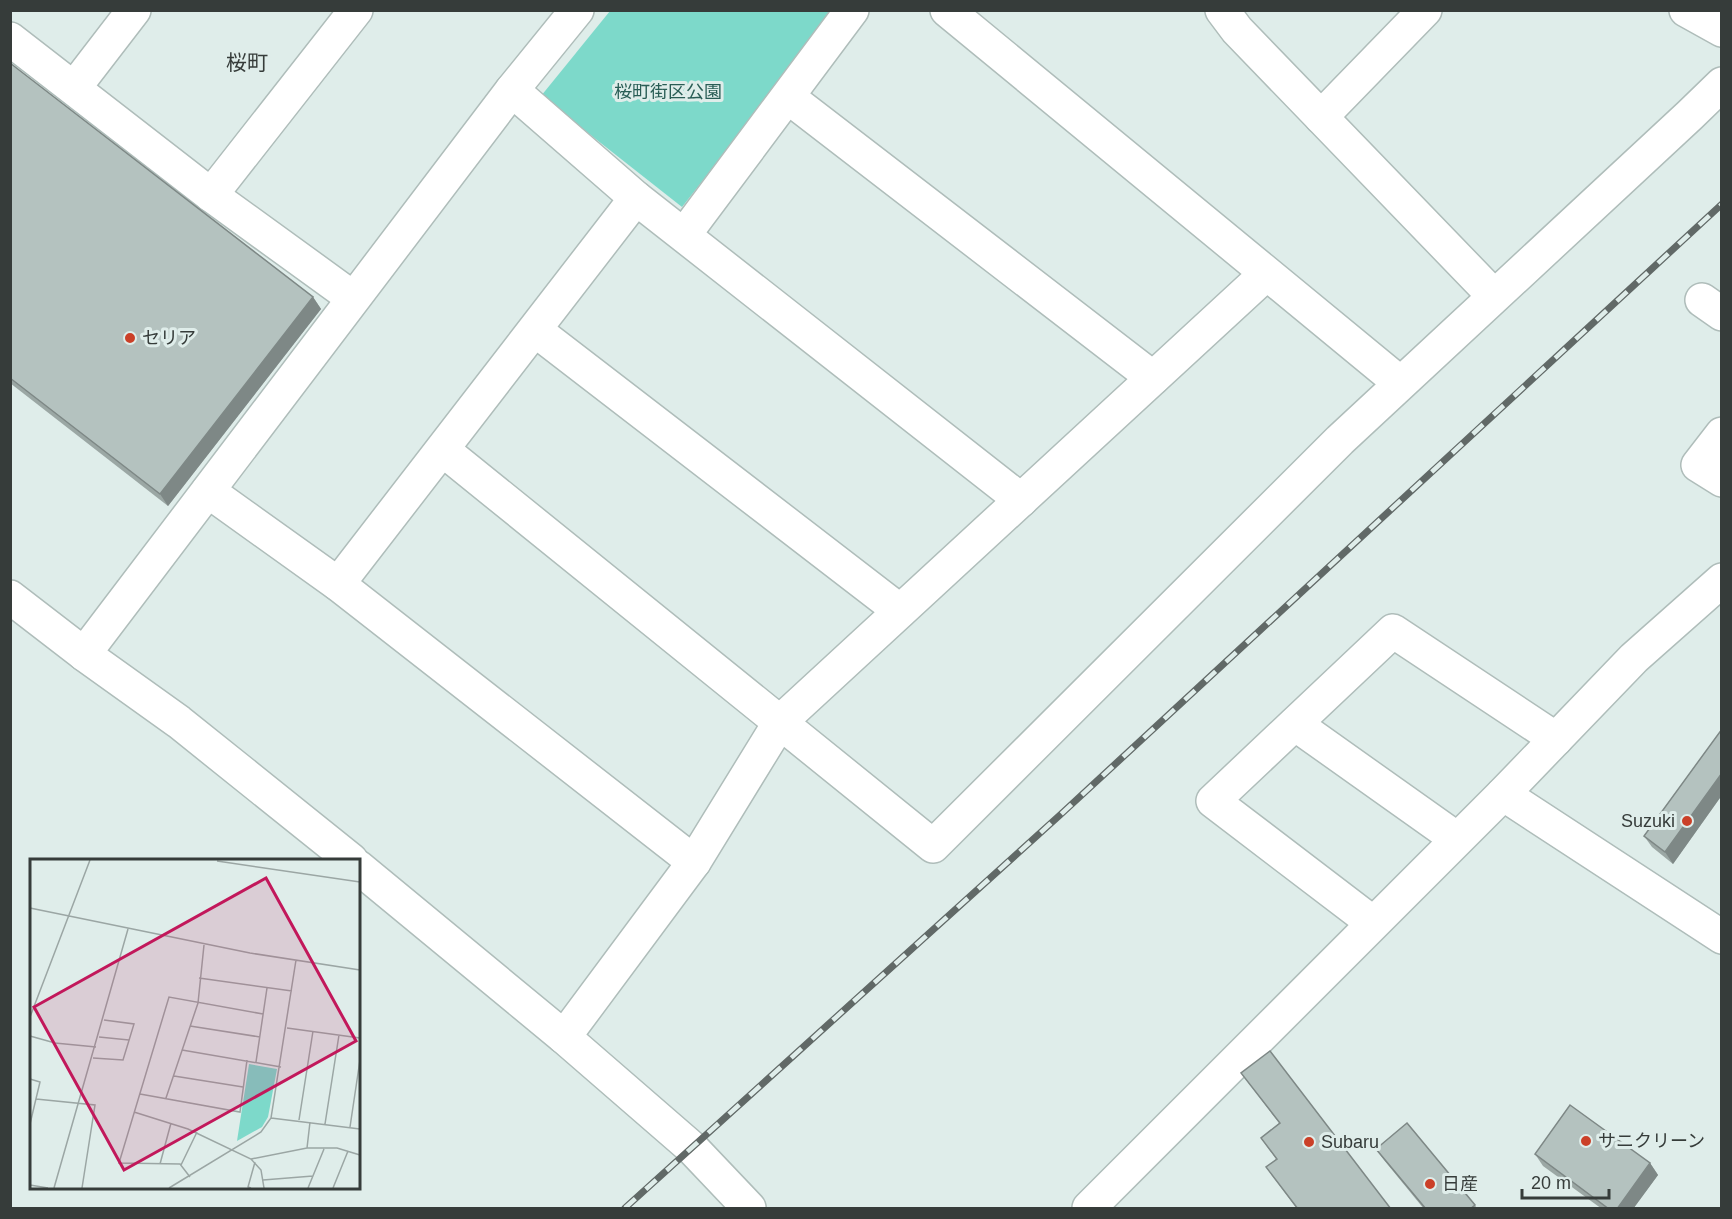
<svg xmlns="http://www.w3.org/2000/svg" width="1732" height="1219" font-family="Arial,'Noto Sans JP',sans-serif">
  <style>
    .park { fill: #7dd9ca }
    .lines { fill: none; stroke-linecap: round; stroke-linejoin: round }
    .minor-casing { stroke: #afbdba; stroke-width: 36 }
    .minor { stroke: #fff; stroke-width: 33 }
    .rail-casing { stroke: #616967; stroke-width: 7 }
    .rail { stroke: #dfedea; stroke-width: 4.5; stroke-dasharray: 14; stroke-linecap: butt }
    .wall { fill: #9ba7a4 }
    .shaded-wall { fill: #7e8886 }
    .building { fill: #b4c2bf; stroke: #7e8886; stroke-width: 1.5 }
    .poi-dot { fill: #cb4028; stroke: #dfedea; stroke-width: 2 }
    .labels { text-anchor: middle; stroke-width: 6; stroke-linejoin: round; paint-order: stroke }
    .park-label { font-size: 18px; fill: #295d55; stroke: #dfedea }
    .poi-label { font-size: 18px; fill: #363c3a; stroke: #dfedea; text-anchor: start }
    .quarter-label { font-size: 21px; fill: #363c3a; stroke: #dfedea }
    .inset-road { fill: none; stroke: #9ba6a4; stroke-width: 1.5 }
    .view { fill: #c2185b; fill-opacity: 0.15; stroke: #c2185b; stroke-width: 3 }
    .inset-edge { fill: none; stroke: #363c3a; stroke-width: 3 }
  </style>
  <rect width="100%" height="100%" fill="#dfedea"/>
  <path class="park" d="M610 11H836L682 207 541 96Z"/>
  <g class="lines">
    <g class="minor-casing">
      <g id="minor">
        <path d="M947 10 1400 383"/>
        <path d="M1222 10 1237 30 1494 296"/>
        <path d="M1686 10 1722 30"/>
        <path d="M10 39 211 195 353 298"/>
        <path d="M74 88 134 10"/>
        <path d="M512 90 636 198 1021 500"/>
        <path d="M788 97 1153 378"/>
        <path d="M1321 117 1425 10"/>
        <path d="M211 195 356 10"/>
        <path d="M684 235 852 10"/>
        <path d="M1702 300 1722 314"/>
        <path d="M535 330 900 611"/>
        <path d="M1722 434 1698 465 1722 480"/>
        <path d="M443 450 933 846 1340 440 1690 115 1722 84"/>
        <path d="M208 491 338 584 694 862"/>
        <path d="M338 584 636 198"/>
        <path d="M10 597 84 654 179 722 351 860"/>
        <path d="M84 654 512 90 577 10"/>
        <path d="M1295 724 1457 839"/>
        <path d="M1503 794 1722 937"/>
        <path d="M358 867 564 1037 692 1148 749 1208"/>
        <path d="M1373 923 1213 801 1393 631 1556 739"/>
        <path d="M564 1037 694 862 780 722 1266 274"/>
        <path d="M1089 1208 1503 794 1634 658 1722 580"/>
      </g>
    </g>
    <use href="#minor" class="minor"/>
    <g class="rail-casing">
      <path id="rail" d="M625 1208 1060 815 1722 204"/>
    </g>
    <use href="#rail" class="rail"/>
  </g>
  <g class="wall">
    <path d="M10 63 313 297 321 309 168 506 10 383Z"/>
    <path d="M1722 729V795L1673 864 1652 847 1644 836Z"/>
    <path d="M1241 1073 1391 1209H1297L1266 1167 1276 1159 1261 1138 1279 1123Z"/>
    <path d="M1376 1149 1475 1205 1477 1209H1424L1384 1160Z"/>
    <path d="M1535 1154 1650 1163 1658 1175 1633 1209H1602L1543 1166Z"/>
  </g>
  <g class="shaded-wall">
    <path d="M313 297 321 309 168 506 160 494Z"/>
    <path d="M1722 773V795L1673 864 1665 852Z"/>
    <path d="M1650 1163 1658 1175 1633 1209H1617Z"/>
  </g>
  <g class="building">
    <path d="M10 63 313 297 160 494 10 378Z"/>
    <path d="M1722 729V773L1665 852 1644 836Z"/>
    <path d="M1270 1051 1391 1209H1298L1266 1167 1277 1159 1261 1138 1280 1123 1241 1073Z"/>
    <path d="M1570 1105 1650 1163 1617 1209H1609L1535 1154Z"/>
    <path d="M1407 1123 1475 1205 1470 1209H1426L1376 1149Z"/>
  </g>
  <g class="poi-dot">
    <circle cx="130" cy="338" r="6"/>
    <circle cx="1687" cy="821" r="6"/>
    <circle cx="1586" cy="1141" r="6"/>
    <circle cx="1309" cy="1142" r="6"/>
    <circle cx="1430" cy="1184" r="6"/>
  </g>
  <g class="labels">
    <g class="park-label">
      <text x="668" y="98">桜町街区公園</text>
    </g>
    <g class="poi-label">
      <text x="142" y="344">セリア</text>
      <text x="1675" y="827" text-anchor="end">Suzuki</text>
      <text x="1598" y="1147">サニクリーン</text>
      <text x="1321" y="1148">Subaru</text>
      <text x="1442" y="1190">日産</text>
    </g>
    <g class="quarter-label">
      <text x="247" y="70">桜町</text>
    </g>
  </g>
  <g transform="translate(30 859)">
    <rect width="330" height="330" fill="#dfedea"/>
    <path d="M219 205 247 210 238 258 232 268 207 282Z" fill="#7dd9ca"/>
    <path class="inset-road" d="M187 2 330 23M0 49 220 94 330 111M169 119 262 132M0 158 60 1M160 167 230 178M257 169 330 179M0 177 25 184 66 188M69 178 99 181M152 191 251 208M63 199 93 201 104 165 74 161M226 203 237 129M144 217 213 228M0 220 10 223 0 265M110 235 210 253 217 201M136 239 168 144 174 86M6 240 65 246 52 329M104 253 158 270 221 300 231 311 234 329M241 259 330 270M269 261 283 172M295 265 309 176M320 268 330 201M277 289 280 263M221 300 277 289H307L330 296M130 305 141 264M151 306 167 273M160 318 150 305 89 304 139 138 233 155M233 321 283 317M0 326 18 329M24 329 98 70M139 329 231 273 241 259 266 101M221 329 218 328 225 303M278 329 294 290M303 329 318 292"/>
    <path class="view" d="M236 19 326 182 94 311 4 148Z"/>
    <rect width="330" height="330" class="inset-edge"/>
  </g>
  <rect width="1732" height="1219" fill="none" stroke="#363c3a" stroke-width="24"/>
  <path d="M1522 1189v9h87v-9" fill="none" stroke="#363c3a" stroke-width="3"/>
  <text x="1531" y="1189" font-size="18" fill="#363c3a" stroke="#dfedea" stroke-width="4.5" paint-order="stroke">20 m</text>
</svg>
